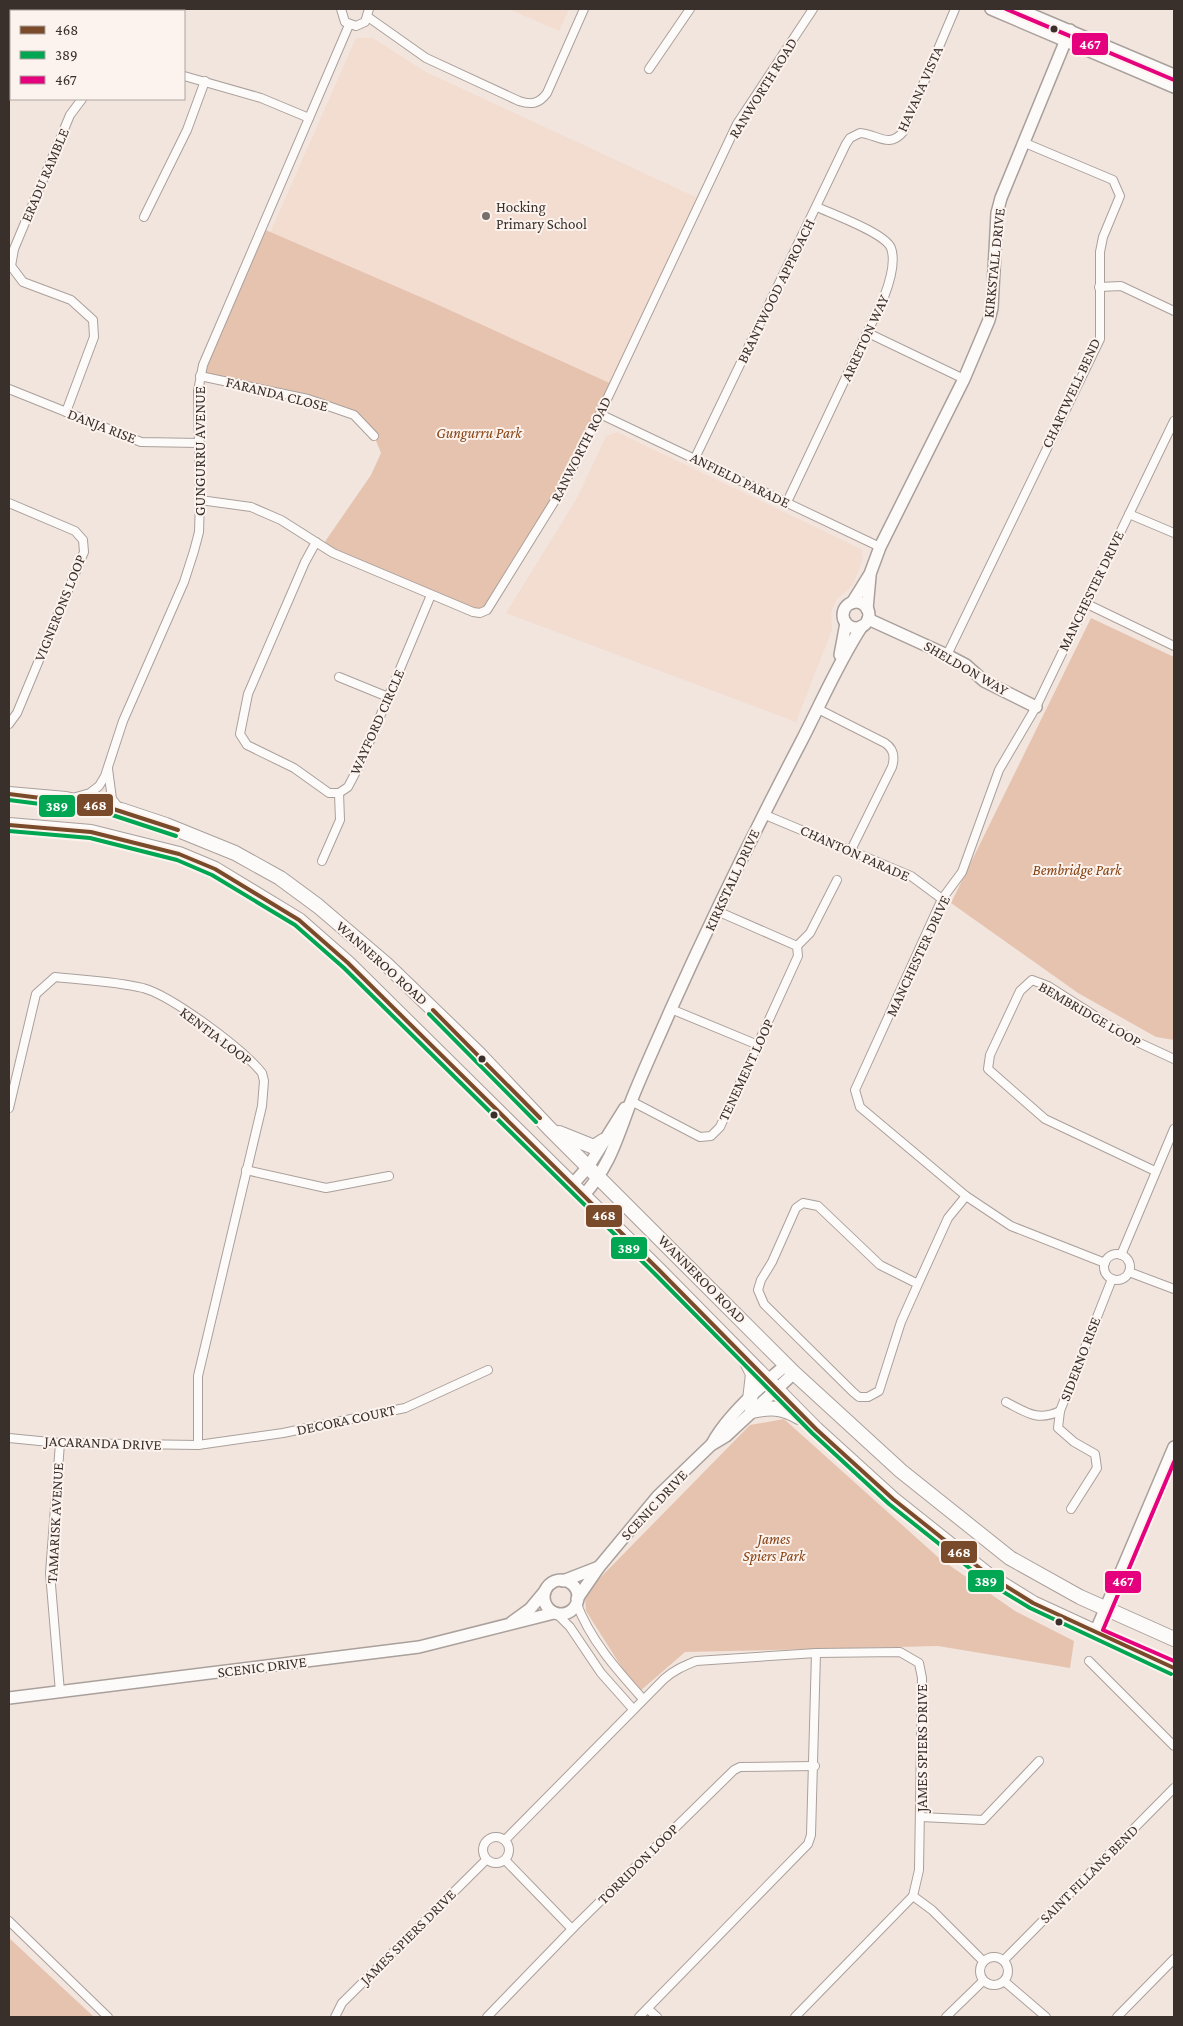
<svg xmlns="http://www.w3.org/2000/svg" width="1183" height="2026" font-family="'Crimson Pro',serif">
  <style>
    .built { fill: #f3dcd0 }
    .green { fill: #e6c3af }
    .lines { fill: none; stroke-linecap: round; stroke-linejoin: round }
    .street-casing { stroke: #aaa09b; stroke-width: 10 }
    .secondary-casing { stroke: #aaa09b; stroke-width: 14 }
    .highway-casing { stroke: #aaa09b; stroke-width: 16 }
    .street { stroke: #fdfbfa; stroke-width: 8 }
    .secondary { stroke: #fdfbfa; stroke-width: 11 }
    .highway { stroke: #fdfbfa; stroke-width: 14 }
    .bus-1-casing { stroke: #fdf3ee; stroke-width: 8 }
    .bus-2-casing { stroke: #fdf3ee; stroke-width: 8 }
    .bus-3-casing { stroke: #fdf3ee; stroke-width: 8 }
    .bus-1 { stroke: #7a4b2a; stroke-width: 4 }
    .bus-2 { stroke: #00a651; stroke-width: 4 }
    .bus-3 { stroke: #e5007d; stroke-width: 4 }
    .bus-dot { fill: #39302b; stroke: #fdf3ee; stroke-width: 2 }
    .poi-dot { fill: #7a6f6a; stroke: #fdf3ee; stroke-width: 2 }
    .labels { text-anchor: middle; stroke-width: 4; stroke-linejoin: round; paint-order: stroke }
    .street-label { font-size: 15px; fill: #39302b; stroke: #fdf3ee }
    .poi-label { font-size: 15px; fill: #39302b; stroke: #fdf3ee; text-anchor: start }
    .park-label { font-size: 15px; font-style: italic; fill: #864212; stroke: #fdf3ee }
    .line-badge { stroke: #fdf3ee; stroke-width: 2 }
    .badge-label { font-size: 14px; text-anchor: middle; font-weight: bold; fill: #fff }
  </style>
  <rect width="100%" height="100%" fill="#f2e5de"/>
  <g class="built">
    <path d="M509 9H569L559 31Z"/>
    <path d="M356 38H373L424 71 702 200 614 385 432 302 270 233Z"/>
    <path d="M617 432 861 549 863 558 853 585 837 599 831 612 832 630 796 722 506 613 577 498 606 436Z"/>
  </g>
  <g class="green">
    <path d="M261 228 432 302 614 385 559 494 492 605 480 613 322 546 371 475 381 453 374 436 354 415 308 399 200 376Z"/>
    <path d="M1091 618 1174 657V1040L1156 1037 1078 993 951 903Z"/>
    <path d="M784 1419 939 1558 1015 1611 1074 1641 1070 1668 938 1646 685 1652 638 1693 586 1611 585 1598 594 1584 750 1425Z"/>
    <path d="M9 1938 94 2017H9Z"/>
  </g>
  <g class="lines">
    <g class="street-casing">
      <g id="street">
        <path d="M341 9 345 22 356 26 365 22 369 9"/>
        <path d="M368 17 426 58 519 101C531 105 539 104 547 93L584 9"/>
        <path d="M649 69 690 9"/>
        <path d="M184 76 261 98 309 118"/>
        <path d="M144 217 187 130 205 81"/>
        <path d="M1099 287 1121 286 1174 311"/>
        <path d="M868 333 964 379"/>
        <path d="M200 376 308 399 354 415 374 436"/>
        <path d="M9 389 141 442 200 443"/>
        <path d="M66 412 94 337 93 320 71 300 23 282 11 266 14 249 70 115 82 99"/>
        <path d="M600 414 880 547"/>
        <path d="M695 458 846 144 850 138 860 133C877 134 889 149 903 132L955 9"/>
        <path d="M200 500 251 507 281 520 333 553 473 612 480 613 487 610 559 494 600 414 737 124 813 9"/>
        <path d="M787 502 884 297C889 284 896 262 891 248 885 233 832 214 817 207"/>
        <path d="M9 503 75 531 83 540 84 552 17 713 9 724"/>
        <path d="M1129 514 1174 533"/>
        <path d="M316 542 305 562 248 694 240 734 247 745 294 768 329 793H339L348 787 361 762 431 595"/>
        <path d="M1085 603 1174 646"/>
        <path d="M947 655 1100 339V252L1103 237 1120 196 1113 180 1025 143"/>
        <path d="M339 677 388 697"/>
        <path d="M818 709 885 743C894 749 895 757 892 767L851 850"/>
        <path d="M108 769 112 799 120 809"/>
        <path d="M76 797 90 793 99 786 105 776 123 721 184 582 194 551 199 532 200 500 198 391 203 365 349 25"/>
        <path d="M763 814 911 876 942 899"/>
        <path d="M322 861 340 820 339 793"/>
        <path d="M797 946 810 933 837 880"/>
        <path d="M671 1009 758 1045"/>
        <path d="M631 1101 700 1137 711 1136 720 1127 798 956 797 946 717 911"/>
        <path d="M9 1108 36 994 55 977C83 980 115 981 143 988 172 996 243 1049 262 1073L264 1081 262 1106 198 1376V1445"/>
        <path d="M246 1170 326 1188 389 1176"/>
        <path d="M1155 1171 1045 1119 988 1069 990 1055 1020 991 1032 980 1048 986 1133 1040 1174 1059"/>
        <circle cx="1117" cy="1267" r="13"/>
        <path d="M1121 1255 1174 1129"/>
        <path d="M1105 1263 1011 1226 966 1196 860 1107 855 1090 942 899 962 872 999 770 1036 707 1174 421"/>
        <path d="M1129 1272 1174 1289"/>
        <path d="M918 1284 880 1265 818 1206 803 1203 796 1208 772 1262 761 1280 758 1290 764 1304 853 1392 859 1397H868L879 1391 901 1322 918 1284 948 1218 966 1196"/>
        <path d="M1006 1402C1026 1412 1037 1422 1060 1411L1112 1279"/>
        <path d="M1060 1411 1058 1428 1074 1442 1095 1454 1097 1468 1071 1509"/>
        <path d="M9 1438 60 1443 198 1445 283 1433 405 1408 488 1370"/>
        <path d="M60 1443 50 1573 60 1692"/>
        <path d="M576 1602C590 1640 617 1670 643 1699"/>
        <path d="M556 1613 570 1627 601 1673 633 1709"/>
        <path d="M1089 1661 1174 1746"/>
        <path d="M921 1817 983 1820 1039 1761"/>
        <circle cx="496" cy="1850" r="13"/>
        <path d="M505 1840 664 1679C674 1670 684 1666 696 1661L816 1653 900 1652 919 1663 922 1678 919 1870 913 1896 795 2017"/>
        <path d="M505 1860 572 1929"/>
        <path d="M913 1896 932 1910 983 1961"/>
        <path d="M9 1921 108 2017"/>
        <circle cx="994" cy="1971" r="14"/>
        <path d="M1004 1960 1174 1788"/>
        <path d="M1004 1981 1046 2017"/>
        <path d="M648 2009 657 2017"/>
        <path d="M335 2017 342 2003 486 1860"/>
        <path d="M487 2017 575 1926 734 1770 740 1767 815 1766"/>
        <path d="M639 2017 808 1844 811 1835 816 1653"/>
        <path d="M946 2017 983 1981"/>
        <path d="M1117 2017 1174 1959"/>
      </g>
    </g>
    <g class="secondary-casing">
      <g id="secondary">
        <path d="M991 9 1174 87"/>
        <path d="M1018 9 1174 75"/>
        <circle cx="856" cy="615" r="13"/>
        <path d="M852 603 870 574 880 547 964 379 989 320 992 308 997 213 1001 198 1070 30"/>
        <path d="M867 609 870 576"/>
        <path d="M868 619 947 655 966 665 984 681 1036 707"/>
        <path d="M840 655 846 623"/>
        <path d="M572 1185 588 1167 625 1108"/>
        <path d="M583 1196C611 1165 617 1137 632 1099 644 1069 658 1039 671 1009 712 918 756 828 802 740 822 701 838 663 862 626"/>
        <path d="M712 1444C726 1417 763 1384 786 1365"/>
        <circle cx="561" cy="1597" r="17"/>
        <path d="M563 1581 599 1567"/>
        <path d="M577 1599 599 1567 658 1496 711 1445 726 1436 794 1373"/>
        <path d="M512 1622 530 1609 545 1591"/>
        <path d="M1095 1633 1174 1447"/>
        <path d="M9 1698 419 1647 554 1613"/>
      </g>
    </g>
    <g class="highway-casing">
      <g id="highway">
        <path d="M9 794 66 799 121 810 166 825 235 853 280 878 318 906 386 964 478 1053 549 1128 794 1373 901 1471 1010 1558 1080 1597 1174 1639"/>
        <path d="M9 825 91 832 179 854 215 869 299 920 348 963 433 1047 659 1270 816 1429 893 1499 991 1577 1033 1603 1174 1668"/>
        <path d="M559 1133 594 1147 603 1141"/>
        <path d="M747 1362 753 1374 750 1400"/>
        <path d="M752 1411C770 1407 782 1407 799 1417"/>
      </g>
    </g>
    <use href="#street" class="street"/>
    <use href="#secondary" class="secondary"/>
    <use href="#highway" class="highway"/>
    <g class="bus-1-casing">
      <g id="bus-1">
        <path d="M9 794 104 806 178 830"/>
        <path d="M9 825 91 832 179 854 215 869 299 920 348 963 659 1270 816 1429 893 1499 991 1577 1033 1603 1174 1668"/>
        <path d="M433 1010 540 1118"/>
      </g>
    </g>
    <g class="bus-2-casing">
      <g id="bus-2">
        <path d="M9 800 103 812 176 836"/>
        <path d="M9 831 90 838 177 860 212 875 295 925 344 968 655 1274 812 1433 889 1504 987 1582 1030 1608 1171 1674"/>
        <path d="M429 1014 536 1122"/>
      </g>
    </g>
    <g class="bus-3-casing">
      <g id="bus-3">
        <path d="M1006 9 1174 80"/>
        <path d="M1174 1462 1103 1630 1174 1661"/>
      </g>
    </g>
    <use href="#bus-1" class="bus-1"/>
    <use href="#bus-2" class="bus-2"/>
    <use href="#bus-3" class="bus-3"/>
  </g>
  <g class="bus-dot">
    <circle cx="1054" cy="29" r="4.5"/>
    <circle cx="482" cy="1059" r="4.5"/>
    <circle cx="494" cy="1115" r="4.5"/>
    <circle cx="1059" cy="1622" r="4.5"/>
  </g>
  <circle class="poi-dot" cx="486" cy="216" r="5"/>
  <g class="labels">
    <g class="street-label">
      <text transform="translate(763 88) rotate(-58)" y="5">RANWORTH ROAD</text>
      <text transform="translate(920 89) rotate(-66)" y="5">HAVANA VISTA</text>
      <text transform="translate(45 175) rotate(-67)" y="5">ERADU RAMBLE</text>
      <text transform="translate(994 263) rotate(-84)" y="5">KIRKSTALL DRIVE</text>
      <text transform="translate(776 291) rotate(-64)" y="5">BRANTWOOD APPROACH</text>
      <text transform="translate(865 338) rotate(-65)" y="5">ARRETON WAY</text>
      <text transform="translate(1071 393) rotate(-65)" y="5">CHARTWELL BEND</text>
      <text transform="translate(277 394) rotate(14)" y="5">FARANDA CLOSE</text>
      <text transform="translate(102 426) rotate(21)" y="5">DANJA RISE</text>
      <text transform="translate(581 449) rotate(-63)" y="5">RANWORTH ROAD</text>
      <text transform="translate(200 451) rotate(-90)" y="5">GUNGURRU AVENUE</text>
      <text transform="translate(740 480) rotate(26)" y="5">ANFIELD PARADE</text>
      <text transform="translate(1091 591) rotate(-64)" y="5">MANCHESTER DRIVE</text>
      <text transform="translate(60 608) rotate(-68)" y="5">VIGNERONS LOOP</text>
      <text transform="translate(966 668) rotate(30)" y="5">SHELDON WAY</text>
      <text transform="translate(377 722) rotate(-66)" y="5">WAYFORD CIRCLE</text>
      <text transform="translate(855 853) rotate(24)" y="5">CHANTON PARADE</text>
      <text transform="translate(732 880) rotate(-65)" y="5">KIRKSTALL DRIVE</text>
      <text transform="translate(918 956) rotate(-65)" y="5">MANCHESTER DRIVE</text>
      <text transform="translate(382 963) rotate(42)" y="5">WANNEROO ROAD</text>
      <text transform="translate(1090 1014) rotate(30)" y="5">BEMBRIDGE LOOP</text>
      <text transform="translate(216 1036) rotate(37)" y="5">KENTIA LOOP</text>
      <text transform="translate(746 1070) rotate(-65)" y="5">TENEMENT LOOP</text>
      <text transform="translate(702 1279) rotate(45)" y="5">WANNEROO ROAD</text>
      <text transform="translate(1080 1359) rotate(-69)" y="5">SIDERNO RISE</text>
      <text transform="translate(346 1420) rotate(-12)" y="5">DECORA COURT</text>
      <text transform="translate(103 1443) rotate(2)" y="5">JACARANDA DRIVE</text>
      <text transform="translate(654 1505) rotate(-47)" y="5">SCENIC DRIVE</text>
      <text transform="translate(55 1523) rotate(-87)" y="5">TAMARISK AVENUE</text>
      <text transform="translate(262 1667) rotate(-7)" y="5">SCENIC DRIVE</text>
      <text transform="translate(922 1748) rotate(-90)" y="5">JAMES SPIERS DRIVE</text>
      <text transform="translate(638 1864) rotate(-45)" y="5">TORRIDON LOOP</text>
      <text transform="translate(1089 1874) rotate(-45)" y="5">SAINT FILLANS BEND</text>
      <text transform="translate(408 1937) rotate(-45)" y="5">JAMES SPIERS DRIVE</text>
    </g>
    <g class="poi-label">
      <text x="496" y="212">Hocking<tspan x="496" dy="17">Primary School</tspan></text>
    </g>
    <g class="park-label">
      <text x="479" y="438">Gungurru Park</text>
      <text x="1077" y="875">Bembridge Park</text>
      <text x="774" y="1544">James<tspan x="774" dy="17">Spiers Park</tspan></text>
    </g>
  </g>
  <g class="line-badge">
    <rect x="1071" y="32" width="38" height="24" rx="5" fill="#e5007d"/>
    <rect x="76" y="793" width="38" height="24" rx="5" fill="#7a4b2a"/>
    <rect x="38" y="794" width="38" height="24" rx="5" fill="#00a651"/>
    <rect x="585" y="1204" width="38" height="24" rx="5" fill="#7a4b2a"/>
    <rect x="610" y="1236" width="38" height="24" rx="5" fill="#00a651"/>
    <rect x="940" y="1540" width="38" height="24" rx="5" fill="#7a4b2a"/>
    <rect x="967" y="1569" width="38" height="24" rx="5" fill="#00a651"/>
    <rect x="1104" y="1570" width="38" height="24" rx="5" fill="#e5007d"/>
  </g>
  <g class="badge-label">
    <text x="1090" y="49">467</text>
    <text x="95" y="810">468</text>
    <text x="57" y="811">389</text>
    <text x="604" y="1220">468</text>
    <text x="629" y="1253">389</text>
    <text x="959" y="1557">468</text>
    <text x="986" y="1586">389</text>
    <text x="1123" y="1586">467</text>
  </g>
  <rect width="1183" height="2026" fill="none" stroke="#39302b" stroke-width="20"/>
  <rect x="10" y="10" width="175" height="90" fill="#fdf3ee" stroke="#afa5a0"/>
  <rect x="20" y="26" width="25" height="8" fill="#7a4b2a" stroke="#afa5a0"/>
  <text x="55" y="35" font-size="15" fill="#39302b">468</text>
  <rect x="20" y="51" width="25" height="8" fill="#00a651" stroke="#afa5a0"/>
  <text x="55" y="60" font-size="15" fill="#39302b">389</text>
  <rect x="20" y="76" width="25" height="8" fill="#e5007d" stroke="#afa5a0"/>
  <text x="55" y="85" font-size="15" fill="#39302b">467</text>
</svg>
